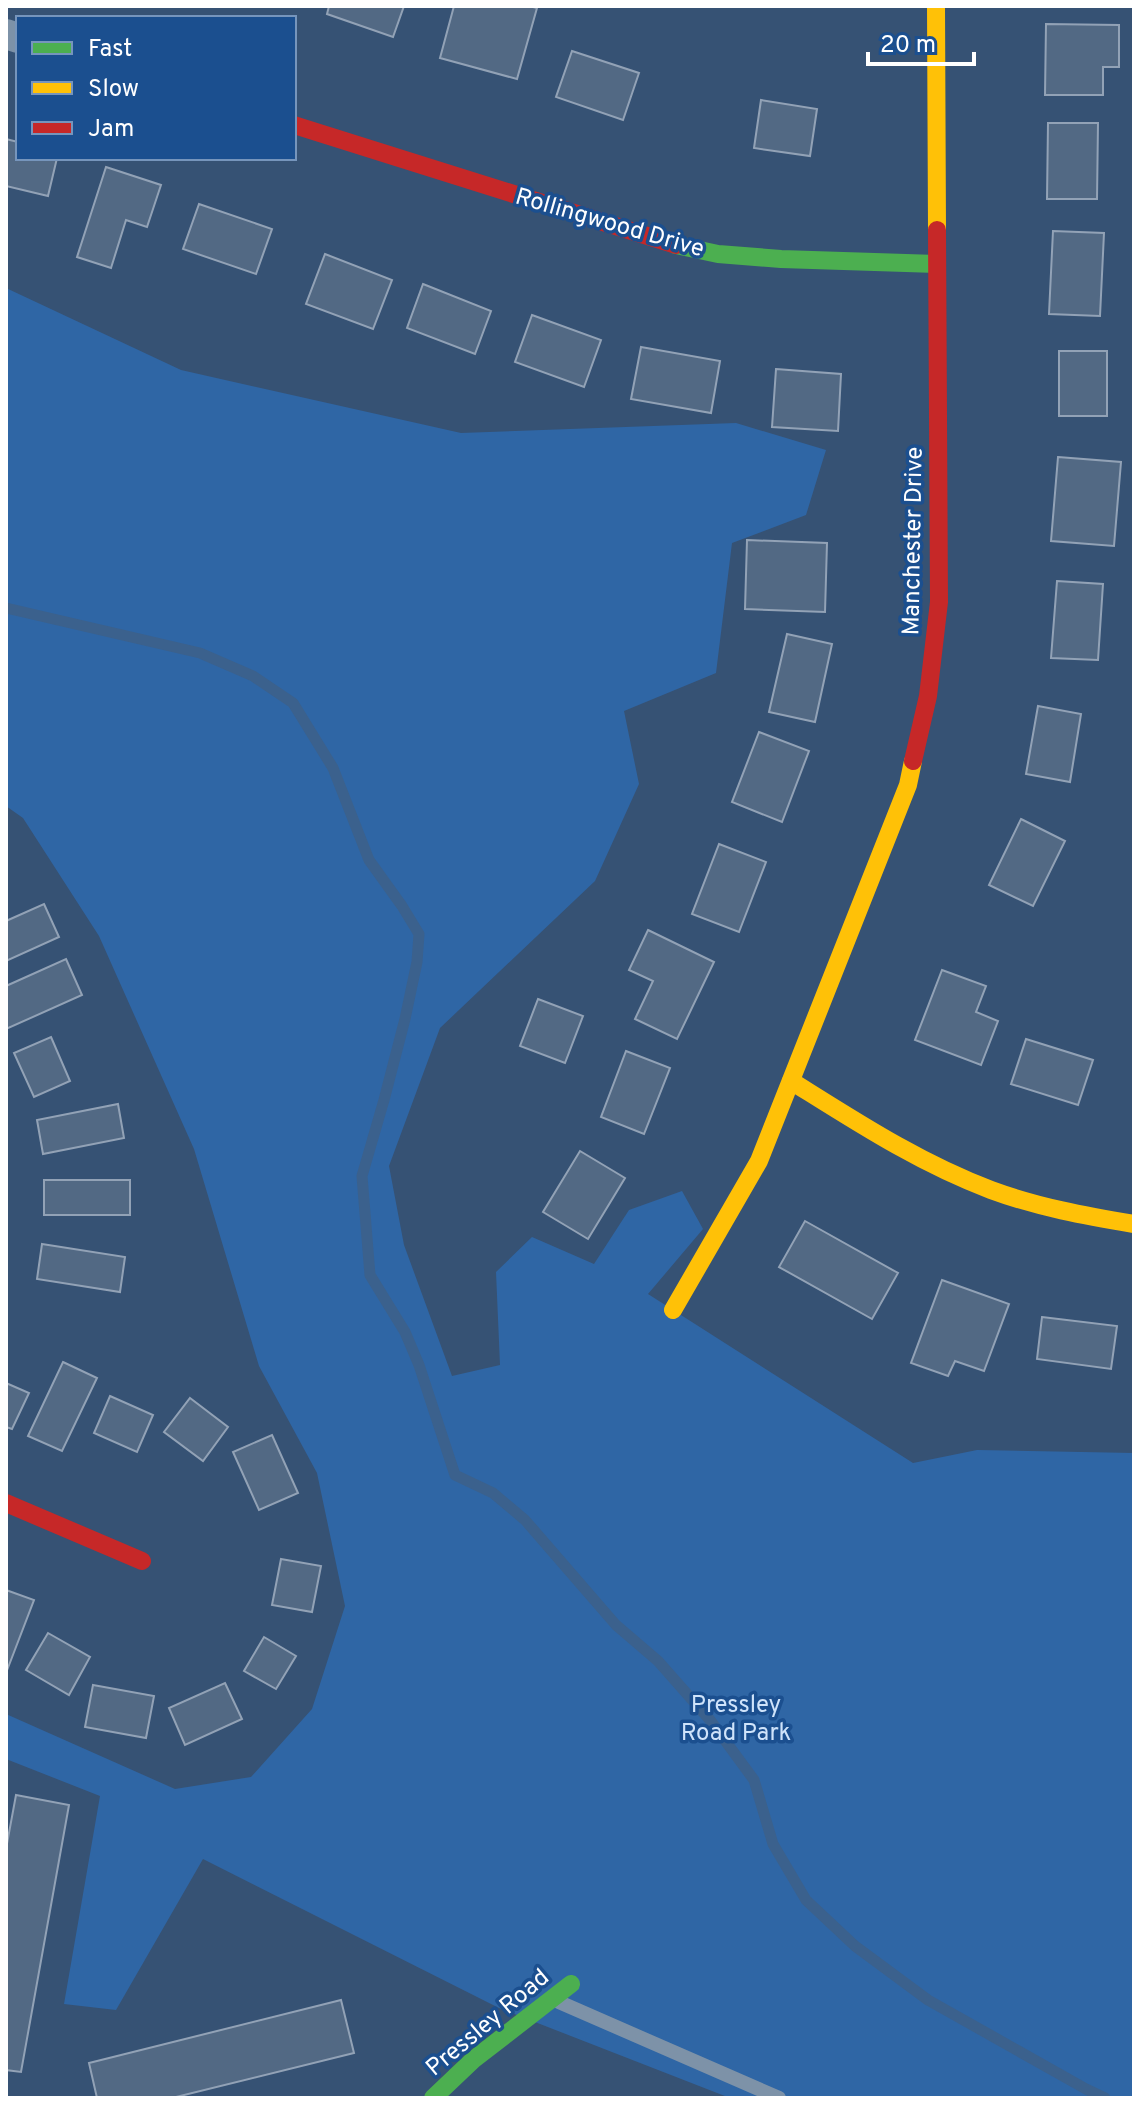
<svg xmlns="http://www.w3.org/2000/svg" width="1140" height="2104" font-family="Overpass,sans-serif">
  <style>
    .green { fill: #2f66a5 }
    .lines { fill: none; stroke-linecap: round; stroke-linejoin: round }
    .stream { stroke: #3b618d; stroke-width: 11 }
    .building { fill: #526984; stroke: #92a2b6; stroke-width: 2 }
    .lane { stroke: #7d92a8; stroke-width: 14 }
    .street { stroke: #7d92a8; stroke-width: 30 }
    .fast { stroke: #4caf50; stroke-width: 18 }
    .slow { stroke: #ffc107; stroke-width: 18 }
    .jam { stroke: #c62828; stroke-width: 18 }
    .labels { text-anchor: middle; stroke-width: 7; stroke-linejoin: round; paint-order: stroke }
    .street-label { font-size: 24px; fill: #fff; stroke: #1b4f8f }
    .park-label { font-size: 24px; fill: #cfe3fa; stroke: #1b4f8f }
  </style>
  <rect width="100%" height="100%" fill="#365274"/>
  <path class="green" d="M6 288 181 370 461 433 736 423 826 450 806 515 732 543 716 673 624 711 639 784 595 881 440 1028 389 1166 404 1245 452 1376 500 1365 496 1272 532 1237 594 1264 629 1210 682 1191 703 1229 648 1294 913 1463 977 1450 1134 1453V2098H730L499 2008 203 1859 116 2010 64 2004 100 1796 6 1759V1714L175 1789 251 1777 312 1709 345 1606 317 1473 259 1366 194 1149 99 936 23 818 6 806Z"/>
  <g class="lines">
    <path class="stream" d="M6 608 200 653 253 676 293 703 333 768 369 860 402 906 419 934 417 962 405 1019 384 1100 362 1176 370 1275 405 1332 419 1365 455 1475 493 1493 525 1520 616 1625 658 1661 710 1720 754 1780 773 1844 806 1900 855 1946 928 2000 1086 2089 1105 2098"/>
  </g>
  <g class="building">
    <path d="M329 6H404L393 37 327 14Z"/>
    <path d="M454 6H529L537 8 517 79 440 58Z"/>
    <path d="M1046 24 1119 25V67H1103V95H1045Z"/>
    <path d="M572 51 639 73 623 120 556 97Z"/>
    <path d="M761 100 817 109 810 156 754 148Z"/>
    <path d="M1048 123H1098L1097 199H1047Z"/>
    <path d="M6 139 18 142V158H57L48 196 6 186Z"/>
    <path d="M106 167 161 185 147 227 126 220 111 268 77 257Z"/>
    <path d="M199 204 272 229 256 274 183 249Z"/>
    <path d="M1053 231 1104 233 1100 316 1049 314Z"/>
    <path d="M325 254 392 280 373 329 306 304Z"/>
    <path d="M423 284 491 311 475 354 407 328Z"/>
    <path d="M532 315 601 340 584 387 515 362Z"/>
    <path d="M641 347 720 361 711 413 631 399Z"/>
    <rect x="1059" y="351" width="48" height="65"/>
    <path d="M776 369 841 374 838 431 772 427Z"/>
    <path d="M1058 457 1121 462 1114 546 1051 541Z"/>
    <path d="M747 540 827 543 825 612 745 609Z"/>
    <path d="M1057 581 1103 584 1098 660 1051 658Z"/>
    <path d="M787 634 832 644 815 722 769 712Z"/>
    <path d="M1038 706 1081 714 1070 782 1026 774Z"/>
    <path d="M759 732 809 751 782 822 732 802Z"/>
    <path d="M1021 819 1065 841 1033 906 989 885Z"/>
    <path d="M719 844 766 862 739 932 692 914Z"/>
    <path d="M44 904 59 937 6 961V921Z"/>
    <path d="M648 930 714 962 677 1039 635 1019 653 981 629 970Z"/>
    <path d="M66 959 82 995 6 1029V986Z"/>
    <path d="M942 970 986 986 976 1012 998 1021 981 1065 915 1040Z"/>
    <path d="M538 999 583 1016 565 1063 520 1046Z"/>
    <path d="M51 1037 70 1081 34 1097 14 1053Z"/>
    <path d="M1026 1039 1093 1060 1078 1105 1011 1084Z"/>
    <path d="M626 1051 670 1068 644 1134 601 1117Z"/>
    <path d="M118 1104 124 1138 43 1154 37 1120Z"/>
    <path d="M580 1151 625 1178 588 1239 543 1212Z"/>
    <rect x="44" y="1180" width="86" height="35"/>
    <path d="M805 1221 898 1273 872 1319 779 1267Z"/>
    <path d="M42 1244 125 1257 120 1292 37 1279Z"/>
    <path d="M942 1280 1009 1304 984 1371 955 1361 948 1376 911 1363Z"/>
    <path d="M1042 1317 1117 1326 1111 1369 1037 1359Z"/>
    <path d="M63 1362 97 1378 62 1451 28 1436Z"/>
    <path d="M6 1383 29 1393 12 1429 6 1427Z"/>
    <path d="M110 1396 153 1415 137 1452 94 1433Z"/>
    <path d="M190 1398 228 1427 203 1461 164 1432Z"/>
    <path d="M272 1435 298 1493 259 1510 233 1452Z"/>
    <path d="M281 1559 321 1566 312 1612 272 1605Z"/>
    <path d="M6 1590 34 1600 6 1673Z"/>
    <path d="M48 1633 90 1657 69 1695 26 1670Z"/>
    <path d="M264 1637 296 1656 276 1689 244 1671Z"/>
    <path d="M225 1683 242 1719 185 1745 169 1708Z"/>
    <path d="M93 1685 154 1696 146 1738 85 1727Z"/>
    <path d="M16 1795 69 1805 21 2072 6 2070V1849Z"/>
    <path d="M341 2000 354 2053 172 2098H97L89 2063Z"/>
  </g>
  <g class="lines">
    <path class="lane" d="M559 2002 779 2098"/>
    <path class="street" d="M6 34 18 38"/>
    <g class="fast">
      <path d="M676 245 718 254 781 259 937 264"/>
      <path d="M433 2098 473 2060 571 1984"/>
    </g>
    <g class="slow">
      <path d="M936 6 937 230"/>
      <path d="M791 1081C855 1121 919 1163 991 1190 1037 1207 1086 1216 1134 1224"/>
      <path d="M673 1310 759 1161 908 785 913 761"/>
    </g>
    <g class="jam">
      <path d="M294 125 676 245"/>
      <path d="M913 761 928 696 939 602 937 230"/>
      <path d="M6 1503 142 1561"/>
    </g>
  </g>
  <g class="labels">
    <g class="street-label">
      <text transform="translate(610 222) rotate(16)" y="8">Rollingwood Drive</text>
      <text transform="translate(912 541) rotate(-89)" y="8">Manchester Drive</text>
      <text transform="translate(487 2022) rotate(-40)" y="8">Pressley Road</text>
    </g>
    <g class="park-label">
      <text x="736" y="1712">Pressley<tspan x="736" dy="28">Road Park</tspan></text>
    </g>
  </g>
  <rect width="1140" height="2104" fill="none" stroke="#ffffff" stroke-width="16"/>
  <rect x="16" y="16" width="280" height="144" fill="#1b4f8f" stroke="#7695bc" stroke-width="2"/>
  <rect x="32" y="42" width="40" height="12" fill="#4caf50" stroke="#7695bc" stroke-width="2"/>
  <text x="88" y="56" font-size="24" fill="#ffffff">Fast</text>
  <rect x="32" y="82" width="40" height="12" fill="#ffc107" stroke="#7695bc" stroke-width="2"/>
  <text x="88" y="96" font-size="24" fill="#ffffff">Slow</text>
  <rect x="32" y="122" width="40" height="12" fill="#c62828" stroke="#7695bc" stroke-width="2"/>
  <text x="88" y="136" font-size="24" fill="#ffffff">Jam</text>
  <path d="M868 52v12h106v-12" fill="none" stroke="#ffffff" stroke-width="4"/>
  <text x="880" y="52" font-size="24" fill="#ffffff" stroke="#1b4f8f" stroke-width="6" paint-order="stroke">20 m</text>
</svg>
